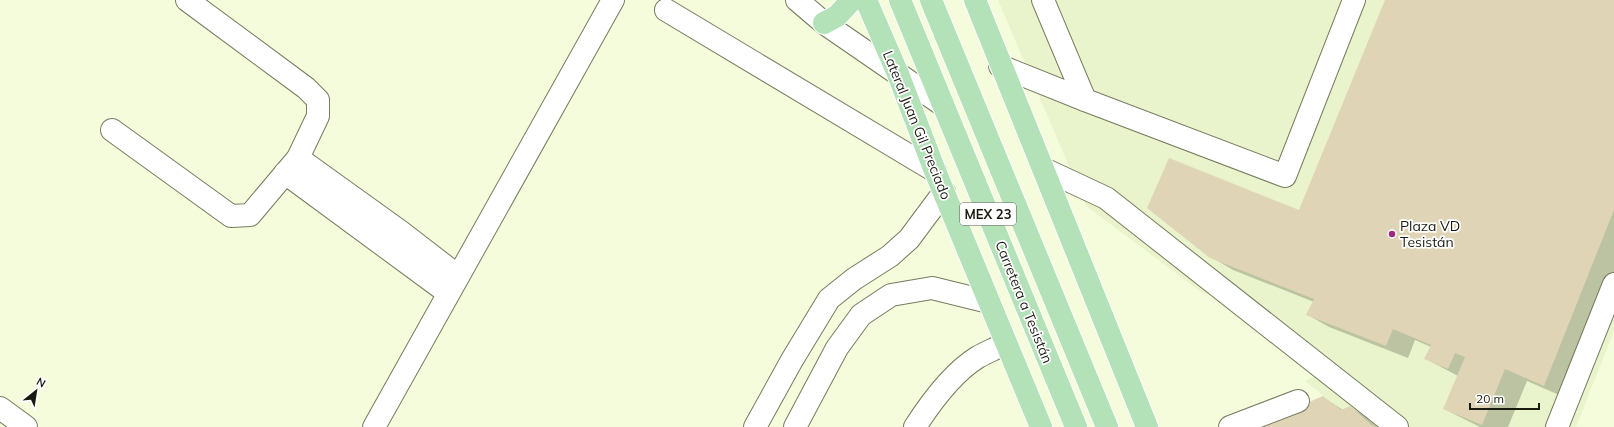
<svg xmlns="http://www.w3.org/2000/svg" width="1614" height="427" font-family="Mulish,sans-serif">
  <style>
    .built { fill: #eaf4cc }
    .shadow { fill: #0003 }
    .building { fill: #dfd4b5 }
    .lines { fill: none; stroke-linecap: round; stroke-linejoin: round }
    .minor-casing { stroke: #757c5f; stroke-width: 24 }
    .major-casing { stroke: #fff; stroke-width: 24 }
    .minor { stroke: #fff; stroke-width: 22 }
    .major { stroke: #b3e2b9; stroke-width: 22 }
    .poi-dot { fill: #a02983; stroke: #fff; stroke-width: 1.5 }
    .labels { text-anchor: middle; stroke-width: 3.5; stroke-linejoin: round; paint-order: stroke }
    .shield { fill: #fff; stroke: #5e5f58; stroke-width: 1 }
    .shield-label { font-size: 13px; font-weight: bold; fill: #191b10 }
    .street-label { font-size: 14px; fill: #191b10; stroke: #fff }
    .poi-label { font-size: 14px; fill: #191b10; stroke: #fff; text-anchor: start }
  </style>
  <rect width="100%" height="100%" fill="#f4fcdc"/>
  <path class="built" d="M998 0H1614V331L1576 427H1374L1350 406 1341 410 1305 381 1316 375 1216 290 1204 294 1086 206Z"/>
  <g class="shadow">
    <path d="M1386 0H1614V277L1566 398 1527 381 1508 427H1480L1444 409 1458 376 1426 359 1431 347 1415 340 1408 358 1329 327 1308 315 1314 302 1233 270 1211 257 1299 211Z"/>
    <path d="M1323 397 1343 410 1350 407 1363 415 1377 427H1253Z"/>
  </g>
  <g class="building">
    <path d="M1385 0H1614V210L1544 386 1505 369 1482 425 1443 409 1465 357 1455 353 1448 369 1424 359 1431 345 1393 329 1386 346 1306 315 1314 299 1210 258 1147 208 1169 158 1299 210Z"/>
    <path d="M1323 396 1341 410 1350 406 1374 427H1250Z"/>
  </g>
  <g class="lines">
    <g class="minor-casing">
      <g id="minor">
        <path d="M797 0 824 23 943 105"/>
        <path d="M1043 0 1085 100"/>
        <path d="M666 10 935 171"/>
        <path d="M1000 66 1085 100 1285 176 1354 0"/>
        <path d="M112 130 231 216 250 215 298 158 318 116V100L306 88 187 0"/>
        <path d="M298 158 401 232 458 276"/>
        <path d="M1044 169 1106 198 1397 427"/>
        <path d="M285 173 448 293"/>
        <path d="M0 408 26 427"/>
        <path d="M374 427 613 0"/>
        <path d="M755 427 792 360 829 299 854 279 890 256 909 239 944 192"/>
        <path d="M795 427 837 348 861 315 891 295 932 288 989 302"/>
        <path d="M915 427C931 402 952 373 978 357 987 352 997 348 1006 343"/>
        <path d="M1230 427 1298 401"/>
        <path d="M1557 427 1614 284"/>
      </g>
    </g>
    <g class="major-casing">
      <g id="major">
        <path d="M866 0 898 74 935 171 1041 427"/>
        <path d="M900 0 1076 427"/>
        <path d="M931 0 1107 427"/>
        <path d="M975 0 1147 427"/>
        <path d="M824 23 837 16 852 0"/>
      </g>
    </g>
    <use href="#minor" class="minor"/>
    <use href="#major" class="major"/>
  </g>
  <circle class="poi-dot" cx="1392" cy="234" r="4"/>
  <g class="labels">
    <rect class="shield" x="960" y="203" width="56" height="22" rx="3"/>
    <g class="shield-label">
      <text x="988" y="219">MEX 23</text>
    </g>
    <g class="street-label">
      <text transform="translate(917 125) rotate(68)" y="5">Lateral Juan Gil Preciado</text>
      <text transform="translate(1024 302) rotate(68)" y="5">Carretera a Tesistán</text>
    </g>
    <g class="poi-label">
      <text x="1400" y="231">Plaza VD<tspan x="1400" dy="16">Tesistán</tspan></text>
    </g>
  </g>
  <g transform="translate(36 391) rotate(30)" stroke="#ffffff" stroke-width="3" paint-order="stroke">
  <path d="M0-3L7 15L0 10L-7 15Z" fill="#191b10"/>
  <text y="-6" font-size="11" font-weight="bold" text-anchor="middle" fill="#191b10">N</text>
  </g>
  <path d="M1470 403v6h69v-6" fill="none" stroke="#191b10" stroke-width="2"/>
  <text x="1476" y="403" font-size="12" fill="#191b10" stroke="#ffffff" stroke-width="3" paint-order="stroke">20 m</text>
</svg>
